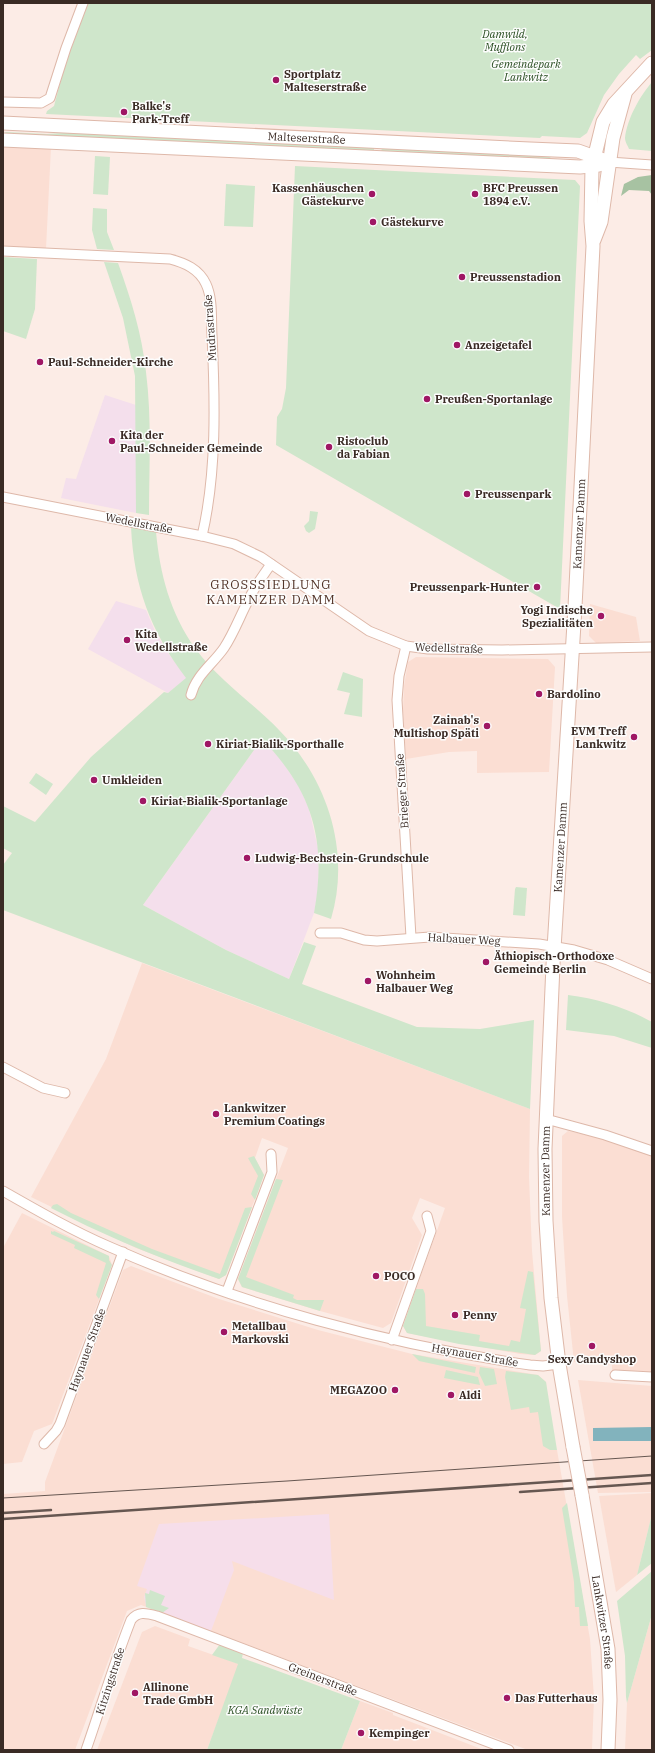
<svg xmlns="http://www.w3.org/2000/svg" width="655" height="1753" font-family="'IBM Plex Serif',serif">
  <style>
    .built { fill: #fbded3 }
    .industrial { fill: #f6deea }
    .education { fill: #f4dfec }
    .green { fill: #cfe6cb }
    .forest { fill: #a7c2a2 }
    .water { fill: #82b3bd }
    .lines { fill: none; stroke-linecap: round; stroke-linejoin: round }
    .street-casing { stroke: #deb8a9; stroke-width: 11 }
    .secondary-casing { stroke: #deb8a9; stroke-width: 15 }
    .street { stroke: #fff; stroke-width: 9 }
    .secondary { stroke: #fff; stroke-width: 13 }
    .tram { stroke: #665751; stroke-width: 1 }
    .rail { stroke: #665751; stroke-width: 2.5 }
    .secondary-bridge-casing { stroke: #deb8a9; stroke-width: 15; stroke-linecap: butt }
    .secondary-bridge { stroke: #fff; stroke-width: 13 }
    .poi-dot { fill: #9f1764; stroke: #fdfdfd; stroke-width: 1.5 }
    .labels { text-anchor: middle; stroke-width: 3; stroke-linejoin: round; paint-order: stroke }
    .park-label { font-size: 11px; font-style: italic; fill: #284d20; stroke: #fdfdfd }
    .poi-label { font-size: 11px; font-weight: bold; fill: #3a2b25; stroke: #fdfdfd; text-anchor: start }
    .street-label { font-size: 11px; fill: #3a2b25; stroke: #fdfdfd }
    .quarter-label { font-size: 13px; letter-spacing: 1px; fill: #533428; stroke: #fdfdfd }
  </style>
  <rect width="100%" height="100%" fill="#fcece6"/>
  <g class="built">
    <path d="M9 145 51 147 46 249 3 247V147H9Z"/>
    <path d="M590 604 636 617 640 641 596 643 589 636Z"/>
    <path d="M416 657 548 659 555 667 549 772 477 773V751L449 752 406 759 403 710 404 686 408 662Z"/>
    <path d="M142 963 530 1109 529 1177 532 1251 541 1351 535 1355 520 1354 407 1333 403 1326 445 1208 420 1198 412 1218 422 1235 391 1323 383 1328 320 1311 242 1287 238 1279 288 1148 262 1138 255 1158 264 1175 226 1275 219 1279 136 1248 31 1197 106 1059Z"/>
    <path d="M568 1131 611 1140 652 1155V1373L612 1371V1365L574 1362 567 1296 562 1217V1136Z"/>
    <path d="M22 1213 109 1256 112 1265 52 1424 34 1431 22 1462 3 1464V1248Z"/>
    <path d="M131 1266 219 1299 318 1330 412 1354 538 1375 546 1382 550 1450H557L590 1639 594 1698 592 1750H528L141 1605 127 1611 75 1750H3V1494L45 1491V1482L123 1270Z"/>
    <path d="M578 1380 652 1386V1492L598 1493Z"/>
    <path d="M652 1493V1514L637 1575 616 1592 599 1496Z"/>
    <path d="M652 1614V1750H625L627 1703Z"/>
    <path d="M155 1626 190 1639 188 1646 239 1664 207 1750H97L142 1632Z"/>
    <path d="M360 1701 393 1713V1715L484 1750H341Z"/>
  </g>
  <path class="industrial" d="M329 1514 334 1600 232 1561 234 1570 211 1631 146 1606 144 1597 147 1589 137 1586 159 1524Z"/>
  <g class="education">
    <path d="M105 395 136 405V513L61 498 66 478 76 479Z"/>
    <path d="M116 601 146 610 155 631 168 653 187 678 168 693 88 649Z"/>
    <path d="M262 739 280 758 300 788 309 809 318 848 319 886 314 913 289 979 226 950 143 905Z"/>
  </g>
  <g class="green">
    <path d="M88 3H652V50L640 59 636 55 619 74 604 95 587 133 580 138 542 136 540 138 46 114 47 111 54 106 64 68Z"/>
    <path d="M652 82V151L629 149C628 146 625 142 625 138 627 119 640 96 652 82Z"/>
    <path d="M6 132 47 134 80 132 374 148V153L3 134Z"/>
    <path d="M382 147 551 156V157L548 159 381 153Z"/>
    <path d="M95 156 110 157 108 195 93 194Z"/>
    <path d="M295 166 575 180 580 186 560 609 276 445 277 417 282 409 286 388Z"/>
    <path d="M226 184 255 186 253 227 224 226Z"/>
    <path d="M93 208 107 209V232L114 250 97 249 92 230Z"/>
    <path d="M3 257 37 259 35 309 26 339 3 331Z"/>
    <path d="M104 262 118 263C131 299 142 334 146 372 152 419 149 468 149 515L136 513 135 376 123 318Z"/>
    <path d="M310 511 318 512 315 529 309 533 306 531 304 526 309 521Z"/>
    <path d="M131 527 156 532C160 574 170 613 195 648 218 680 252 702 279 730 328 780 351 852 331 919L314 913C327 841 313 792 262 739L143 905 226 950 289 979 304 942 316 946 302 984 417 1027 480 1029 534 1020 530 1109 3 910V865L12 853 3 848V806L35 822 91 757 164 692 168 693 186 678C150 630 134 587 131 527Z"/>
    <path d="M343 672 363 679 362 717 344 714 350 693 337 690Z"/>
    <path d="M36 773 53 784 46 795 29 783Z"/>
    <path d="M516 887 527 888 525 916 513 915 515 889Z"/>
    <path d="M568 995C598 999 625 1007 652 1022V1048L614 1036 566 1030Z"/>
    <path d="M254 1156 264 1175 255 1200 251 1194 258 1176 248 1158Z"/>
    <path d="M276 1179 283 1180 246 1277 294 1295 293 1298 297 1300H324L320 1311 242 1287 238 1279Z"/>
    <path d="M57 1204 71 1213 152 1249 220 1274 245 1208 252 1207 226 1275 219 1279C161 1259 105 1236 51 1208L53 1205Z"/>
    <path d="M51 1231 53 1232 54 1231 109 1256V1260L112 1265 99 1299 96 1295 106 1263 74 1248 75 1245 51 1234Z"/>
    <path d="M528 1271 533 1272 541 1351 535 1355 459 1344 407 1333 403 1326 416 1289H423L425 1294 426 1326 480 1335 479 1341 509 1346 511 1340 520 1342 526 1309 520 1308Z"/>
    <path d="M412 1354 476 1367 475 1373 419 1361Z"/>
    <path d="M480 1367 494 1369 497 1384 485 1386 479 1373Z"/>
    <path d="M446 1370 478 1377 480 1385 444 1378Z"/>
    <path d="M506 1371 538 1375 546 1382 557 1450H550L543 1446 538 1412 530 1413 529 1407 511 1410 505 1377Z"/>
    <path d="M567 1503 588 1626H580L579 1607H575L574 1582 562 1508Z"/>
    <path d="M652 1514V1563L637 1575 650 1522Z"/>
    <path d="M652 1571V1614L627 1703 626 1697 625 1656 617 1601Z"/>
    <path d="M150 1590 165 1596 161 1605 169 1608 162 1613 146 1607 145 1593 149 1594Z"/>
    <path d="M220 1644 243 1653 242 1658 360 1701 341 1750H207L238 1664 212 1655Z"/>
  </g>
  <path class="forest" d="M652 175V195L649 191 629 190 621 196 624 184 638 177Z"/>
  <path class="water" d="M652 1427V1441H593V1428Z"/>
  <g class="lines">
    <g class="street-casing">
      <g id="street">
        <path d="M3 102 41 103 50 98 66 48 83 3"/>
        <path d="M609 162 652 165"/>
        <path d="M3 251 170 259C185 263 199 269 206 284 213 299 211 319 212 335 215 400 217 472 202 536"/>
        <path d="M3 497 202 536 234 544 261 557 369 631 406 646 428 649 502 650 652 647"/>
        <path d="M406 646 399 676 397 700 411 937"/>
        <path d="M191 695C196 675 213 664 224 648 234 633 240 616 248 601 254 587 263 576 271 564"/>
        <path d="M320 933H341L364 940 377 941 430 937 539 944 574 950 608 960 652 979"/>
        <path d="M3 1067 43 1088 65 1093"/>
        <path d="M546 1119 605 1135 652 1151"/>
        <path d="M3 1191C38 1211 73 1231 110 1247 240 1305 390 1345 530 1365L543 1366 559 1364"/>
        <path d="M227 1291 272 1172 271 1154"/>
        <path d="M392 1340 431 1231 427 1216"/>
        <path d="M615 1375 652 1377"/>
        <path d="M44 1444 56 1431 60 1424 123 1252"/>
        <path d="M86 1750C101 1707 114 1663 131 1620 138 1611 146 1613 157 1616L509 1750"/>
      </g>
    </g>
    <g class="secondary-casing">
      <g id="secondary">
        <path id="s1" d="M3 123 530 149 578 151 609 162"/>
        <path d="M3 140 580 167 599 165"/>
        <path d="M594 240 601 222 613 138 625 94"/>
        <path id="s2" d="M573 1447 559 1364 551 1298 546 1221 545 1149 553 965 575 607 593 246 591 221 592 167 603 122 614 104 652 63"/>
        <path id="s3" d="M582 1495 608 1649 610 1700 608 1750"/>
      </g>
    </g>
    <use href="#street" class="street"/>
    <use href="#secondary" class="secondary"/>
    <path class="tram" d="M3 1498 287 1481 652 1456"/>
    <g class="rail">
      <path d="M520 1492 652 1483"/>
      <path d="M3 1513 51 1510"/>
      <path d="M3 1519 652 1475"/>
    </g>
    <g class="secondary-bridge-casing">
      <path id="secondary-bridge" d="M573 1447 582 1495"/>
    </g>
    <use href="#secondary-bridge" class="secondary-bridge"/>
  </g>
  <g class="poi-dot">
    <circle cx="276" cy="80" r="4"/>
    <circle cx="124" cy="112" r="4"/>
    <circle cx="372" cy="194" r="4"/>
    <circle cx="475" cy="194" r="4"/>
    <circle cx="373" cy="222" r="4"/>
    <circle cx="462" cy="277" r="4"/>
    <circle cx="457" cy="345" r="4"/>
    <circle cx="40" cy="362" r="4"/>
    <circle cx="427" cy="399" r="4"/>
    <circle cx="112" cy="441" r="4"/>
    <circle cx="329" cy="447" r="4"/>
    <circle cx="467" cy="494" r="4"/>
    <circle cx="537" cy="587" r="4"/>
    <circle cx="601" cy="616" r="4"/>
    <circle cx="127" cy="640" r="4"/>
    <circle cx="539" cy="694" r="4"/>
    <circle cx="487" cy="726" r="4"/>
    <circle cx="634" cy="737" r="4"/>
    <circle cx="208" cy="744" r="4"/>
    <circle cx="94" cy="780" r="4"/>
    <circle cx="143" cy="801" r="4"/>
    <circle cx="247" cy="858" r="4"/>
    <circle cx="486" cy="962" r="4"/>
    <circle cx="368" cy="981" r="4"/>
    <circle cx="216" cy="1114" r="4"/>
    <circle cx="376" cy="1276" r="4"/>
    <circle cx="455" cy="1315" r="4"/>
    <circle cx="224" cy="1332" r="4"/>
    <circle cx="592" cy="1346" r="4"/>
    <circle cx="395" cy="1390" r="4"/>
    <circle cx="451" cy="1395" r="4"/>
    <circle cx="135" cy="1693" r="4"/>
    <circle cx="507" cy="1698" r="4"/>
    <circle cx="361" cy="1733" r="4"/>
  </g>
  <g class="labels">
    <g class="park-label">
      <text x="505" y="38">Damwild,<tspan x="505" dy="13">Mufflons</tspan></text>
      <text x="526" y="68">Gemeindepark<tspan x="526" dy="13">Lankwitz</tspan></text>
      <text x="265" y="1714">KGA Sandwüste</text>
    </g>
    <g class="poi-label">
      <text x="284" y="78">Sportplatz<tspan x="284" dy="13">Malteserstraße</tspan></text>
      <text x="132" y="110">Balke's<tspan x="132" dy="13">Park-Treff</tspan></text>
      <text x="364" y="192" text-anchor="end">Kassenhäuschen<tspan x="364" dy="13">Gästekurve</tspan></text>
      <text x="483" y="192">BFC Preussen<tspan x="483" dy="13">1894 e.V.</tspan></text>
      <text x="381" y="226">Gästekurve</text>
      <text x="470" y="281">Preussenstadion</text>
      <text x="465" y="349">Anzeigetafel</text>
      <text x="48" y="366">Paul-Schneider-Kirche</text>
      <text x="435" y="403">Preußen-Sportanlage</text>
      <text x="120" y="439">Kita der<tspan x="120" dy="13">Paul-Schneider Gemeinde</tspan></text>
      <text x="337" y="445">Ristoclub<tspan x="337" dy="13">da Fabian</tspan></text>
      <text x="475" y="498">Preussenpark</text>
      <text x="529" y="591" text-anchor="end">Preussenpark-Hunter</text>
      <text x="593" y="614" text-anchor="end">Yogi Indische<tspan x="593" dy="13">Spezialitäten</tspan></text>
      <text x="135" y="638">Kita<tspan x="135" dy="13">Wedellstraße</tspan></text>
      <text x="547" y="698">Bardolino</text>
      <text x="479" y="724" text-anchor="end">Zainab's<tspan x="479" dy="13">Multishop Späti</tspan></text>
      <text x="626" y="735" text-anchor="end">EVM Treff<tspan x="626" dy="13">Lankwitz</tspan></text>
      <text x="216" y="748">Kiriat-Bialik-Sporthalle</text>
      <text x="102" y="784">Umkleiden</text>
      <text x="151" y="805">Kiriat-Bialik-Sportanlage</text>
      <text x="255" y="862">Ludwig-Bechstein-Grundschule</text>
      <text x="494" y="960">Äthiopisch-Orthodoxe<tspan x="494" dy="13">Gemeinde Berlin</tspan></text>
      <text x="376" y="979">Wohnheim<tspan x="376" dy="13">Halbauer Weg</tspan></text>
      <text x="224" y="1112">Lankwitzer<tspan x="224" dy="13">Premium Coatings</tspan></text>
      <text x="384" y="1280">POCO</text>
      <text x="463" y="1319">Penny</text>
      <text x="232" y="1330">Metallbau<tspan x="232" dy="13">Markovski</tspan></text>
      <text x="592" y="1363" text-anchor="middle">Sexy Candyshop</text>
      <text x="387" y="1394" text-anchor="end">MEGAZOO</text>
      <text x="459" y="1399">Aldi</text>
      <text x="143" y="1691">Allinone<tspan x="143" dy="13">Trade GmbH</tspan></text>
      <text x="515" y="1702">Das Futterhaus</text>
      <text x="369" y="1737">Kempinger</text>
    </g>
    <g class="street-label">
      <text dy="4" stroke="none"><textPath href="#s1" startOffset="304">Malteserstraße</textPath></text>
      <text transform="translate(210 328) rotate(-94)" y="4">Mudrastraße</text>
      <text transform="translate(139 523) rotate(11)" y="4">Wedellstraße</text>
      <text dy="4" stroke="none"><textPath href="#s2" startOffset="926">Kamenzer Damm</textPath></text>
      <text transform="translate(449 648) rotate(2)" y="4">Wedellstraße</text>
      <text transform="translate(402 791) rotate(-94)" y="4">Brieger Straße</text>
      <text dy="4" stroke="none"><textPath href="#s2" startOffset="602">Kamenzer Damm</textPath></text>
      <text transform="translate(464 939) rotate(3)" y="4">Halbauer Weg</text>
      <text dy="4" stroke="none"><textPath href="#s2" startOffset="278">Kamenzer Damm</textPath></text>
      <text transform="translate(87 1350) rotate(-70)" y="4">Haynauer Straße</text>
      <text transform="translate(475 1355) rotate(10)" y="4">Haynauer Straße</text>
      <text dy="4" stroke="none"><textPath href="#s3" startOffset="129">Lankwitzer Straße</textPath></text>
      <text transform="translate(323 1679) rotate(21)" y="4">Greinerstraße</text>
      <text transform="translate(110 1681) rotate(-72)" y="4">Kitzingstraße</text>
    </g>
    <g class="quarter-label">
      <text x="271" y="589">GROSSSIEDLUNG<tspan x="271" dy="15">KAMENZER DAMM</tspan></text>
    </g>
  </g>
  <rect width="655" height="1753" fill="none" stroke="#3a2b25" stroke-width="8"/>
</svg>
